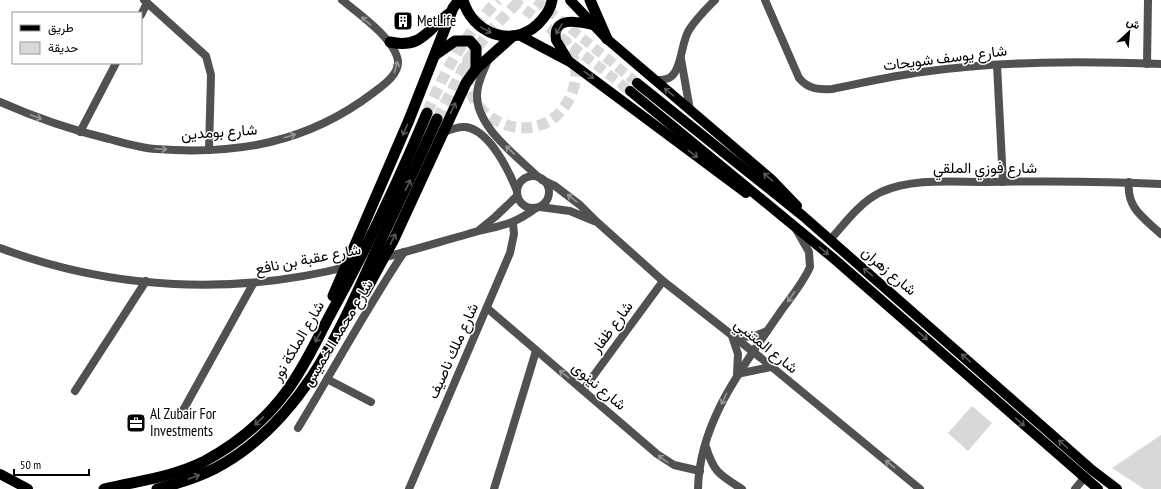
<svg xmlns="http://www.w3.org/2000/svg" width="1161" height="489" font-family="'PT Sans Narrow',Vazirmatn,sans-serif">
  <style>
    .green { fill: #d8d8d8 }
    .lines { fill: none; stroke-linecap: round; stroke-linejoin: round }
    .primary-tunnel { stroke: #d9d9d9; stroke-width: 10; stroke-dasharray: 10 5; stroke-linecap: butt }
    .trunk-tunnel { stroke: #d9d9d9; stroke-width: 11; stroke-dasharray: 11 5.5; stroke-linecap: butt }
    .minor { stroke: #515151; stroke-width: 8 }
    .tertiary { stroke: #515151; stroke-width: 8 }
    .primary { stroke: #000; stroke-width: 10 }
    .trunk { stroke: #000; stroke-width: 11 }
    .oneway { stroke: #979797 }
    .oneway2 { stroke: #595959 }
    .labels { text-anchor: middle; stroke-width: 3; stroke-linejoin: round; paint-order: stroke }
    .poi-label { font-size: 15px; fill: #000; stroke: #fff; text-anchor: start }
    .street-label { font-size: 15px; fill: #000; stroke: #fff }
  </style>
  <rect width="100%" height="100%" fill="#fff"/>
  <g class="green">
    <path d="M972 406 992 423 968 451 948 433Z"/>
    <path d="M1161 435V489H1144L1112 468Z"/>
  </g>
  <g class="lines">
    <g class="primary-tunnel">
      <path d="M513 0 630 91"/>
      <path d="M536 0 637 83"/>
    </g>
    <g class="trunk-tunnel">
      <path d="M468 59C454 122 545 159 572 93 579 74 576 57 565 41"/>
      <path d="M427 113C446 68 464 36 498 0"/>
      <path d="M437 119 468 59 491 30 520 0"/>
    </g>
    <g class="minor">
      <path d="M144 0 206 56 211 75 209 150"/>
      <path d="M765 0 799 78C808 89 819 90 832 89 862 83 892 76 922 72 1001 61 1081 61 1161 64"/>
      <path d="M141 15 147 3"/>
      <path d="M681 59 690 110"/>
      <path d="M1147 64 1148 0"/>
      <path d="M997 65 1003 182"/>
      <path d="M654 80C658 80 665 80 669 78 682 71 681 42 689 30 696 19 706 9 715 0"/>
      <path d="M80 132 116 63"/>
      <path d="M542 180 555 186 580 205 597 222 663 281 761 358 920 489"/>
      <path d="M1129 182C1126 208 1144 218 1161 234"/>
      <path d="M540 207 570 211 594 221"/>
      <path d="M830 240C845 223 860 202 881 192 913 178 951 182 985 182 1044 181 1103 181 1161 184"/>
      <path d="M487 308 657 454 674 465 700 471"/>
      <path d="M767 331 752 337 732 336 738 354 737 374 771 367"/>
      <path d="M327 379 371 402"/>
      <path d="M583 390 663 281"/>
      <path d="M75 391 146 281"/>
      <path d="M181 414 253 284"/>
      <path d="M298 428C334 369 366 309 404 252"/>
      <path d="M706 447C714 473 720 475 742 489"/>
      <path d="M409 489 510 253 514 234 513 223"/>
      <path d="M494 489 536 351"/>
      <path d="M698 489C699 421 745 364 781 311 791 297 803 283 810 267L809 252 796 229"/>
      <path d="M1075 489 1084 478"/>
    </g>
    <g class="tertiary">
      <path d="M488 60C484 71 477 82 477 95 476 127 517 156 538 177"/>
      <path d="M0 102C36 118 71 130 109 139 124 143 140 148 156 149 237 155 307 143 373 93 382 86 399 75 398 61 395 39 358 13 342 0"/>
      <path d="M442 133C449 130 457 126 466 127 490 131 509 171 517 191"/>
      <circle cx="533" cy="192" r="16"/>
      <path d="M479 230 495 217 517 196"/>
      <path d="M0 248C112 290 234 296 350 266"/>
      <path d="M382 258C411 251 439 242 468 234 498 225 509 228 536 208"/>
    </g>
    <g class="primary">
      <path d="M570 0 607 39 771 179 797 206"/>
      <path d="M519 35 570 62 746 193"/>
      <path d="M568 60 556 40C552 15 579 22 593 25"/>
      <path d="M637 83 803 216 1092 470 1117 489"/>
      <path d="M630 91 833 258 1098 489"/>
      <path d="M0 474 28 489"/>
    </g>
    <g class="trunk">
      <path d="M463 0C472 33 512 49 538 24 545 17 551 9 552 0"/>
      <path d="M590 0 607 39"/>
      <path d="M390 42C423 49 427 29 450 13"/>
      <path d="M435 55 455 41H470L476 48V69"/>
      <path d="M365 292 394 239 466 83 476 69 513 36"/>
      <path d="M333 296 409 120 453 8 459 0"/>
      <path d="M104 489C137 481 173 477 203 462 235 445 265 420 286 392 304 368 316 341 330 315 366 250 398 182 427 113"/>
      <path d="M157 489C176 484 196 478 214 469 299 425 338 336 375 253 396 208 417 164 437 119"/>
    </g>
  </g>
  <defs><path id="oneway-shaft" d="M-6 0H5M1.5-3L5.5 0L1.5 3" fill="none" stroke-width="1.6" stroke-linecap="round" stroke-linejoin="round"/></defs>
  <g class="oneway">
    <use href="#oneway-shaft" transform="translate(366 21) rotate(-139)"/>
    <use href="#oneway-shaft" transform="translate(396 67) rotate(-74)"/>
    <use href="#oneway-shaft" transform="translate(36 117) rotate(21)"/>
    <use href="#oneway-shaft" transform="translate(290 136) rotate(-17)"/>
    <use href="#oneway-shaft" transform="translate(161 149) rotate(3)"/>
    <use href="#oneway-shaft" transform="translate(510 150) rotate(-136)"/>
    <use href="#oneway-shaft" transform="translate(572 198) rotate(-141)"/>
    <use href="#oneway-shaft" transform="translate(791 297) rotate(124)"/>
    <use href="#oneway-shaft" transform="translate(564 374) rotate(-141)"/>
    <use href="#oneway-shaft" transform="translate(724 399) rotate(115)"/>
    <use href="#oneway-shaft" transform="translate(663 459) rotate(-144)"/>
    <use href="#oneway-shaft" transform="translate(890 464) rotate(-140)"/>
  </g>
  <g class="oneway2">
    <use href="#oneway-shaft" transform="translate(559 29) rotate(121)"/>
    <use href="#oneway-shaft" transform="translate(486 30) rotate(29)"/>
    <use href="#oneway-shaft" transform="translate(589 75) rotate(36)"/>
    <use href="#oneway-shaft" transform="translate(669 92) rotate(-141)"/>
    <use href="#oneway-shaft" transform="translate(453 108) rotate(-64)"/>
    <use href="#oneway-shaft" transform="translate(405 130) rotate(113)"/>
    <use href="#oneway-shaft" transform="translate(693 154) rotate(37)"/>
    <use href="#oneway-shaft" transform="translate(768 177) rotate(-139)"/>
    <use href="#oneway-shaft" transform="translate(408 185) rotate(-65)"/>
    <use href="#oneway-shaft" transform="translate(393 239) rotate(-64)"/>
    <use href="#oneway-shaft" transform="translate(824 251) rotate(40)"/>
    <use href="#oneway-shaft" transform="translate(868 272) rotate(-140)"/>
    <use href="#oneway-shaft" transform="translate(923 336) rotate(41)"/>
    <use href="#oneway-shaft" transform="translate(318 337) rotate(118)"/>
    <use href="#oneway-shaft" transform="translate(966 358) rotate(-138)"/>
    <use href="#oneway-shaft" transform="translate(259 421) rotate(137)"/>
    <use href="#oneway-shaft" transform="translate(1020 422) rotate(41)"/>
    <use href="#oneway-shaft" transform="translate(1063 444) rotate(-138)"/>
    <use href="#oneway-shaft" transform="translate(194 477) rotate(-20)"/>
  </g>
  <defs>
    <g id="building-square" transform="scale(1)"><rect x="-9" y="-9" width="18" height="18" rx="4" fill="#000" stroke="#fff"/><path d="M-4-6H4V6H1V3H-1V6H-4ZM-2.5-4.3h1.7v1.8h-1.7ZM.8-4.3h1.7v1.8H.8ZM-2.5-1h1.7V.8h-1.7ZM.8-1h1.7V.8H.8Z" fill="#fff"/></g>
    <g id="office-square" transform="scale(1)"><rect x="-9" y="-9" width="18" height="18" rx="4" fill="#000" stroke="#fff"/><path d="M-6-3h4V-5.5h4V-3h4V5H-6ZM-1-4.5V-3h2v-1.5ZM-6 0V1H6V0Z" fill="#fff"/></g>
  </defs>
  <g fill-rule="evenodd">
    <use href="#building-square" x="403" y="21"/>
    <use href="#office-square" x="136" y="423"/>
  </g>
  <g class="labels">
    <g class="poi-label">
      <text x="417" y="26">MetLife</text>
      <text x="150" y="419">Al Zubair For<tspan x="150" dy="17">Investments</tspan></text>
    </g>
    <g class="street-label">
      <text transform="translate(945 58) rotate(-7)" y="5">شارع يوسف شويحات</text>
      <text transform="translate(219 132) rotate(-4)" y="5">شارع بومدين</text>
      <text x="985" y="173">شارع فوزي الملقي</text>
      <text transform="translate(308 259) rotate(-11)" y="5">شارع عقبة بن نافع</text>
      <text transform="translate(889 271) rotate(40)" y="5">شارع زهران</text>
      <text transform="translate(612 327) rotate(-54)" y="5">شارع ظفار</text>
      <text transform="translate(338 333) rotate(-59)" y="5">شارع محمد الخميس</text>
      <text transform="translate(298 341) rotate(-60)" y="5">شارع الملكة نور</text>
      <text transform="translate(766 346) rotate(39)" y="5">شارع المتنبي</text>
      <text transform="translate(453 351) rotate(-66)" y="5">شارع ملك ناصيف</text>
      <text transform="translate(599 386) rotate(40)" y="5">شارع نينوى</text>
    </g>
  </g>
  <rect x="12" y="12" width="130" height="52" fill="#ffffff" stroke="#999999"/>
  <rect x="20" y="25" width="20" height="6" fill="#000000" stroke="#999999"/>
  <text x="48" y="32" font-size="12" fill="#000000">طريق</text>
  <rect x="20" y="42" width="20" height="12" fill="#d8d8d8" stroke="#999999"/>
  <text x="48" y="52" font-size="12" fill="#000000">حديقة</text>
  <g transform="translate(1129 32) rotate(26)" stroke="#ffffff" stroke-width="3" paint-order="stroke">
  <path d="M0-3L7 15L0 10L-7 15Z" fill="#000000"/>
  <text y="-6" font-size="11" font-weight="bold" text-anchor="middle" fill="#000000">ش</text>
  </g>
  <path d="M14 469v6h75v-6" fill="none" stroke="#000000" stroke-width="2"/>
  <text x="20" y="469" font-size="12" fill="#000000" stroke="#ffffff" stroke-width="3" paint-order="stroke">50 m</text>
</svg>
